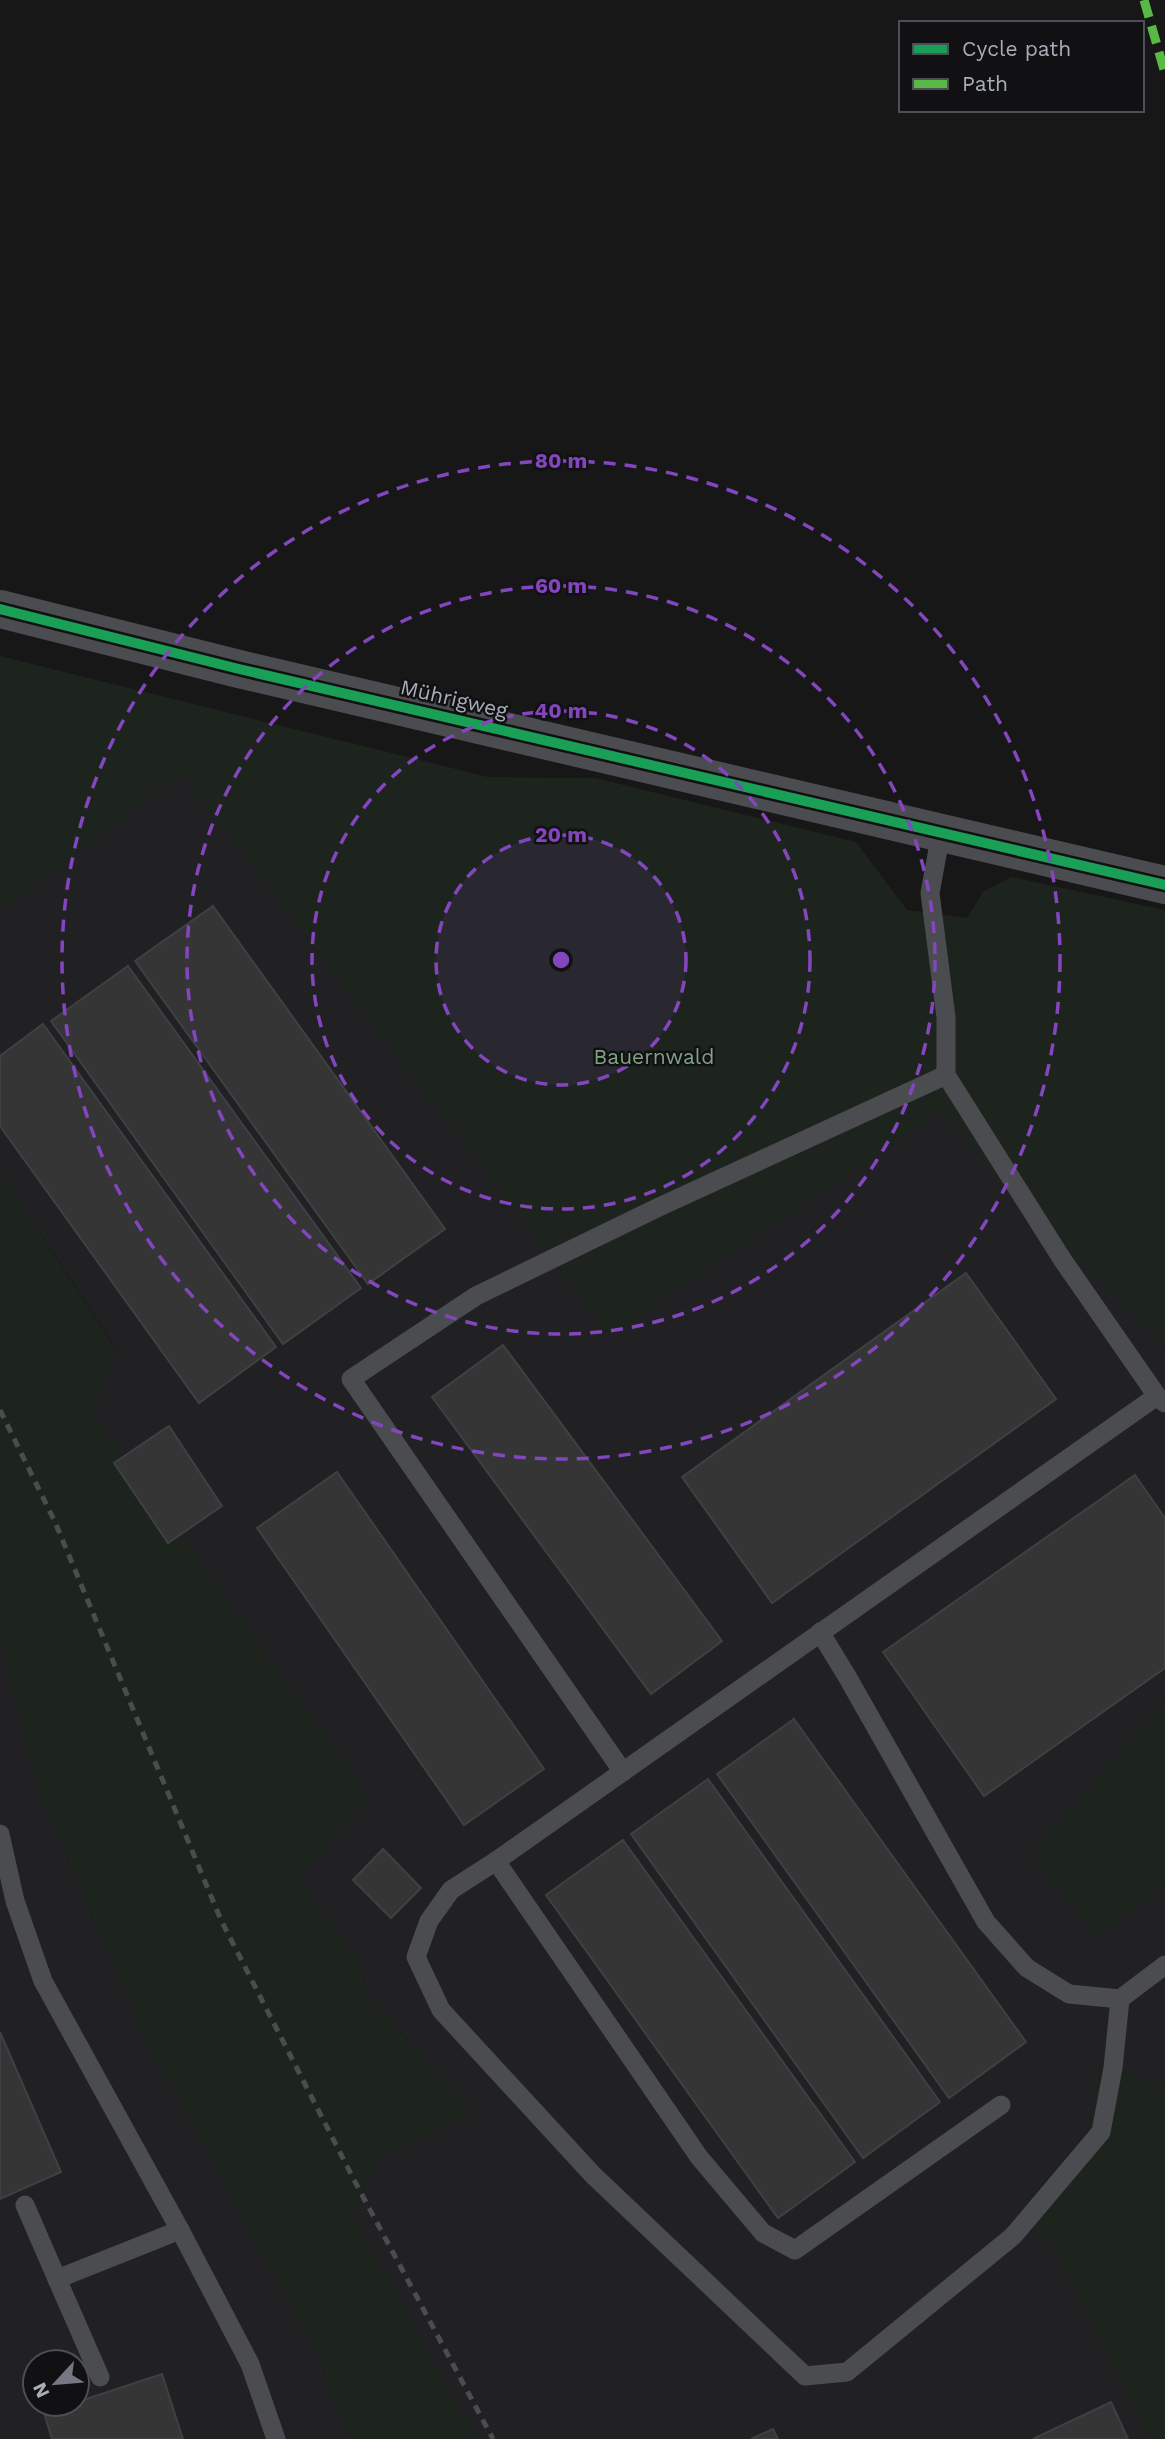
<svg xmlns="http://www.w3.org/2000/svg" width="1165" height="2439" font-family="'Work Sans',sans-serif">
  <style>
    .built { fill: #212123; fill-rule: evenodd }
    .green { fill: #1d241e }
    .building { fill: #353536; stroke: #3f4043; stroke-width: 2 }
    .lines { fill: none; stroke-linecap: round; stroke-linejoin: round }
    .lane { stroke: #4b4c50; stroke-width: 19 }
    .street { stroke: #4b4c50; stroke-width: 38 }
    .rail { stroke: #4b4c4f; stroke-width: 5; stroke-dasharray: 9 7; stroke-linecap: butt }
    .quiet { stroke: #58b947; stroke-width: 9; stroke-dasharray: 18 9; stroke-linecap: butt }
    .cycleway-casing { stroke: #111113; stroke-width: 15 }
    .cycleway { stroke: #1a9f57; stroke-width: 10 }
    .ring { fill: none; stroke: #8446be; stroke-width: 3.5; stroke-dasharray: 12 9 }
    .labels { text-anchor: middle; stroke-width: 5; stroke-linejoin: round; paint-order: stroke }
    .street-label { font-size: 21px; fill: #a8adb8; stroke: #111113 }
    .park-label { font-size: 21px; fill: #7fa381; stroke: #111113 }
    .centre { fill: #8446be; stroke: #111113; stroke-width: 3.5 }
    .ring-label { font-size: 21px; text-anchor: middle; font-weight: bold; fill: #8446be; stroke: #111113; stroke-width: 5; stroke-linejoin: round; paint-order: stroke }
  </style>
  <rect width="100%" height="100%" fill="#171717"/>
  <g class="built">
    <path d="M181 773 610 1335 941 1110 1048 1233 1165 1346V1701L1030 1855 1097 1937 1165 1885V2084L1101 2067 1088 2130 1018 2214 1053 2246 1148 2439H476L351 2212 380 2158 475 2114 370 1998 354 1954 297 1878 370 1798 92 1412 116 1348 0 1171V912Z"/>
    <path d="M0 1640 37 1788 143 2034 318 2356 348 2439H0ZM35 2362H77V2404H35Z"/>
  </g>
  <g class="green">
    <path d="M0 656 488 777 595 778 856 842 907 910 967 918 983 892 1011 877 1165 910V1346L1048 1233 941 1111 610 1335 181 773 0 912Z"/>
    <path d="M0 1171 116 1349 92 1412 370 1798 297 1878 354 1954 370 1998 475 2114 380 2158 351 2212 476 2439H348L318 2356 143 2034 37 1788 0 1640Z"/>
    <path d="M1165 1701V1885L1097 1937 1030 1855Z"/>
    <path d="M1101 2067 1165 2084V2439H1148L1053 2246 1018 2214 1088 2130Z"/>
  </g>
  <g class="building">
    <path d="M213 906 445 1229 368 1284 135 961Z"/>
    <path d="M128 966 361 1288 283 1344 51 1021Z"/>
    <path d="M43 1024 276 1347 199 1403 0 1126V1056Z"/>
    <path d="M966 1273 1056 1399 772 1603 682 1477Z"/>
    <path d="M503 1345 722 1641 651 1694 432 1397Z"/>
    <path d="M169 1426 222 1506 168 1543 114 1463Z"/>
    <path d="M337 1472 544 1769 464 1825 257 1528Z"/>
    <path d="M1135 1475 1165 1518V1668L984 1796 883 1652Z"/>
    <path d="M794 1719 1026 2042 949 2098 717 1774Z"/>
    <path d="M708 1779 940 2102 863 2158 631 1834Z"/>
    <path d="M623 1840 855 2162 778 2218 546 1895Z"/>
    <path d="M383 1849 421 1888 391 1918 353 1880Z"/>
    <path d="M0 2032 61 2172 0 2199Z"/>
    <path d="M162 2374 183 2439H52L44 2413Z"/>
    <path d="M1111 2402 1128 2439H1033Z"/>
    <path d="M773 2429 778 2439H751Z"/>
  </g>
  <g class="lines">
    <g class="lane">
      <path d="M941 833 930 893 946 1017V1075L1062 1259 1157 1396 1165 1403"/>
      <path d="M820 1632 848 1678 986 1922 1027 1968 1069 1994 1120 1999 1165 1965"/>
      <path d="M623 1772 351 1379 476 1296 659 1207 946 1075"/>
      <path d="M0 1834 15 1901 43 1981 180 2230 250 2364 276 2439"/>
      <path d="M496 1861 1157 1396"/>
      <path d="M1001 2105 795 2250 763 2233 699 2157 496 1861 451 1890 429 1921 416 1957 441 2010 593 2175 805 2376 847 2372 1013 2236 1101 2132 1113 2068 1120 1999"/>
      <path d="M25 2205 57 2279"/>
      <path d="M100 2377 57 2279 180 2230"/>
    </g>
    <path class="street" d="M0 609 239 669 1165 885"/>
    <path class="rail" d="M0 1410 55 1522 221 1920 353 2178 493 2439"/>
    <path class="quiet" d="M1144 0 1165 73"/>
    <g class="cycleway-casing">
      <path id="cycleway" d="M0 609 239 669 1165 885"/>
    </g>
    <use href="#cycleway" class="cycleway"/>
  </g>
  <circle cx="561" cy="960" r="125" fill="#8446be" fill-opacity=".12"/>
  <g class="ring">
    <circle cx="561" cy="960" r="125"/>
    <circle cx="561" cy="960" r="249"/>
    <circle cx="561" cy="960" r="374"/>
    <circle cx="561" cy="960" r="499"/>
  </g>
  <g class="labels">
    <g class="street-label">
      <text transform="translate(454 699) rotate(13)" y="7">Mührigweg</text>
    </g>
    <g class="park-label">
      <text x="654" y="1064">Bauernwald</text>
    </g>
  </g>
  <circle cx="561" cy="960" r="10" class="centre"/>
  <g class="ring-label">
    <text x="561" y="468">80 m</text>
    <text x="561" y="593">60 m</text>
    <text x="561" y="718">40 m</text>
    <text x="561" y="842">20 m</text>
  </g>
  <rect x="899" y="21" width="245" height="91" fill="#111113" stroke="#4d4f55" stroke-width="2"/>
  <rect x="913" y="44" width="35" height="10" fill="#1a9f57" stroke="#4d4f55" stroke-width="2"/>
  <text x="962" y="56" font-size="21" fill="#a8adb8">Cycle path</text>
  <rect x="913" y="79" width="35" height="10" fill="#58b947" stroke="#4d4f55" stroke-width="2"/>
  <text x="962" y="91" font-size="21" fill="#a8adb8">Path</text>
  <g transform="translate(56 2383) rotate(244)"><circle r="33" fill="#111113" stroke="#4d4f55" stroke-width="2"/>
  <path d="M0-5L12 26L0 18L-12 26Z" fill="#757880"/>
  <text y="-10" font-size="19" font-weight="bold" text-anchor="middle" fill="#a8adb8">N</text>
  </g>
</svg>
